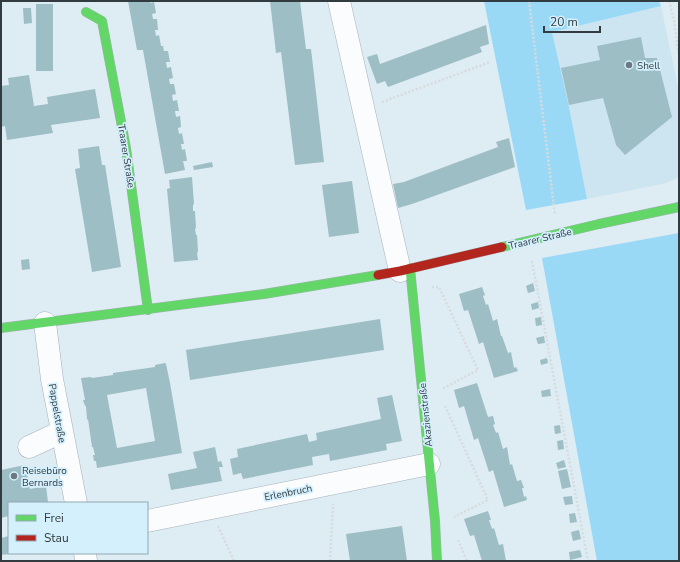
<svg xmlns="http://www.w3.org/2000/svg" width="680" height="562" font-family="'Nunito Sans',sans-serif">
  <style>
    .built { fill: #cce5f1 }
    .forest { fill: #9ad9f6 }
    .building { fill: #9dbec4; fill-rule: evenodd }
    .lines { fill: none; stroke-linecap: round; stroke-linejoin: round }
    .street-casing { stroke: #a8b2b9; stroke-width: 23 }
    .fast-casing { stroke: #a8b2b9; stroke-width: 10 }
    .jam-casing { stroke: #a8b2b9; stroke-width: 10 }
    .path { stroke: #d7dbdd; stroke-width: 2.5; stroke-dasharray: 2 2; stroke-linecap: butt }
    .street { stroke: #fafcfd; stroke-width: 22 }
    .fast { stroke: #63d668; stroke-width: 9 }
    .jam { stroke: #b3261e; stroke-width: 9 }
    .poi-dot { fill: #6e797f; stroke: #d5f0fd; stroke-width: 1.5 }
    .labels { text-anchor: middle; stroke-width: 3.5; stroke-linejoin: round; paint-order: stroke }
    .poi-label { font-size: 10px; fill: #313b40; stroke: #d5f0fd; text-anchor: start }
    .street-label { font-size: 10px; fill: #313b40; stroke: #d5f0fd }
  </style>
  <rect width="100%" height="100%" fill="#deecf4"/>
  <path class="built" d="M661 6 679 92V177L666 183 587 199 569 107 552 32Z"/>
  <g class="forest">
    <path d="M484 1H659L661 6 552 32 569 107 587 199 526 210Z"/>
    <path d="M679 233V561H597L542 258Z"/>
  </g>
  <g class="building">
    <path d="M128 1H150V3L154 2 156 13 152 14 153 19H157L158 30H155L156 36 159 35 161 46H163L164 51H168L170 62H166L167 68 171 67 173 78 169 79 170 84H174L176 94 172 95 173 101 177 100 179 111H175L176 117 180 116 181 127 178 128 179 134 182 133 184 144H181L182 150 185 149 187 161H183L185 170 165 174 143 50H137Z"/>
    <path d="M270 1H300L306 49H311L324 162 295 165 281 52 276 53Z"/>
    <rect x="36" y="4" width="17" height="67"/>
    <path d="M23 8H31L32 23 24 24Z"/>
    <path d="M486 25 489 44 480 47 482 52 388 87 385 81 377 84 367 57 377 54 380 64Z"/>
    <path d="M641 37 645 58H657L672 117 625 155 616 145 603 98 569 105 561 68 600 60 597 46Z"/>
    <path d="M29 75 34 106 48 104 47 97 95 89 100 118 51 125 53 133 7 140 5 126 1 127V86L9 85 8 78Z"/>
    <path d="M509 138 515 167 412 204 398 208 393 184 404 182 498 147 496 142Z"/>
    <path d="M99 146 102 165H105L121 267 92 272 75 169 80 168 78 149Z"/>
    <path d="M212 162 213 167 194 170 193 166Z"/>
    <path d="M192 177 194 204 193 205V211H195L196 228 195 229 196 235H197L198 252 197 253 198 260 174 262 167 189 170 188 169 180Z"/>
    <path d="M352 181 359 233 329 237 322 185Z"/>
    <path d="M29 259 30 269 22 270 21 260Z"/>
    <path d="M533 283 535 291 528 293 526 286Z"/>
    <path d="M482 287 485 295 483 296 486 305 488 304 493 321 497 319 501 336H502L508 353 511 352 514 368 516 367 518 371 494 378 483 342 479 344 468 310 464 311 459 294Z"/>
    <path d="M538 302 539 308 532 310 531 304Z"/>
    <path d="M541 317 542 325 536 326 535 318Z"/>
    <path d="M380 319 384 350 190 380 186 350Z"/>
    <path d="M544 336 545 343 538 344 536 338Z"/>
    <path d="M547 358 548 363 541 365 540 360Z"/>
    <path d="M165 363 166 364 170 383 182 453 97 468 96 461H94L93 455H95L93 447H92L88 419 87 420 86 406H85L83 400H85L81 378 91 377 92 378 113 375V373L155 367V365ZM146 388 155 441 117 448 107 395Z"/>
    <path d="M477 383 488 417 493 416 495 424 493 425 496 433 498 432 503 449 507 447 510 465 512 464 517 481 521 480 524 488H522L524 497 526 496 527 500 504 507 493 470 489 472 478 438 474 440 464 406 459 408 454 390Z"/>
    <path d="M550 389 551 396 542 397 541 391Z"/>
    <path d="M392 395 402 441 386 444 387 450 330 461 329 454 312 457 313 465 243 479 241 473 233 475 230 459 238 457 237 449 307 434 309 442 317 440 316 433 381 419 377 398Z"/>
    <path d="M560 425 561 433 555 434 554 426Z"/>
    <path d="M563 440 564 449 558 450 557 441Z"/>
    <path d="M215 447 218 462 221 461 223 467H219L222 481 171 490 168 474 197 468 193 452Z"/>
    <path d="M564 460 566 467 558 469 556 463Z"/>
    <path d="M25 465 30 489 46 486 48 502 42 503H9V516L1 518V470Z"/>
    <path d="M567 469 571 487 562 489 558 471Z"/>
    <path d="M572 496 573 504 565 505 563 497Z"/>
    <path d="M488 511 491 520H489L492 529 494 528 499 545 503 544 506 561H482L474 535 470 536 464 519Z"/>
    <path d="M575 513 577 522 570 523 569 514Z"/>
    <path d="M402 526 407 561H350L346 534Z"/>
    <path d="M579 530 581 539 573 541 571 532Z"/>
    <path d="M9 536V554L1 555V538Z"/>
    <path d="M580 550 582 557 570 560 569 552Z"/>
  </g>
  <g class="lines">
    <g class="street-casing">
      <g id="street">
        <path d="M339 1 400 271"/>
        <path d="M45 323 52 379 76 503"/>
        <path d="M29 447 61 432"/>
        <path d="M147 521 429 464"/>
        <path d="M85 553 86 561"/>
      </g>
    </g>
    <g class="fast-casing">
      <g id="fast">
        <path d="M86 12 102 21 126 148 148 310"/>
        <path d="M502 247 599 224 679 207"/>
        <path d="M410 268 435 521 437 561"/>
        <path d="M1 328 264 294 378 275"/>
      </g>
    </g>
    <g class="jam-casing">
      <path id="jam" d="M378 275 400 271 502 247"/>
    </g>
    <g class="path">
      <path d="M529 1 555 215"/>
      <path d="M669 1 674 20 679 56"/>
      <path d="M382 102 490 62"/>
      <path d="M532 261 588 561"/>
      <path d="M432 287H439L478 370 442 389"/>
      <path d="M445 406 488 500 454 517"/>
      <path d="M218 526 234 561"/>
      <path d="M458 540 467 561"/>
      <path d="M330 561 333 504"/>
    </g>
    <use href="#street" class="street"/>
    <use href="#fast" class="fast"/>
    <use href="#jam" class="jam"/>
  </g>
  <g class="poi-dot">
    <circle cx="629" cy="65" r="4"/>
    <circle cx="14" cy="476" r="4"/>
  </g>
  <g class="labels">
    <g class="poi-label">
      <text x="637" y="69">Shell</text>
      <text x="22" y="474">Reisebüro<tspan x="22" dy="12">Bernards</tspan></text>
    </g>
    <g class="street-label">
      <text transform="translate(127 156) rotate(81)" y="4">Traarer Straße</text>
      <text transform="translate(540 238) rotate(-13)" y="4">Traarer Straße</text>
      <text transform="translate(58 413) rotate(80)" y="4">Pappelstraße</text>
      <text transform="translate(425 415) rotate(-96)" y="4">Akazienstraße</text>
      <text transform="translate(288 492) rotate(-11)" y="4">Erlenbruch</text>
    </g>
  </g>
  <rect width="680" height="562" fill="none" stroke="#313b40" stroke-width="4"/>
  <rect x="8" y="502" width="140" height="52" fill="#d5f0fd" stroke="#93a8b1"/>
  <rect x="16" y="515" width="20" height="6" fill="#63d668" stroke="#93a8b1"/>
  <text x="44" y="522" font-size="12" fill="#313b40">Frei</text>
  <rect x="16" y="535" width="20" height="6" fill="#b3261e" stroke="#93a8b1"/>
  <text x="44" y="542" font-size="12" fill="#313b40">Stau</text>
  <path d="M544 26v6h56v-6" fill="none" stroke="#313b40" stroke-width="2"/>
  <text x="550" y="26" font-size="12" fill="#313b40" stroke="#d5f0fd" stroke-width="3" paint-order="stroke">20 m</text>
</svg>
